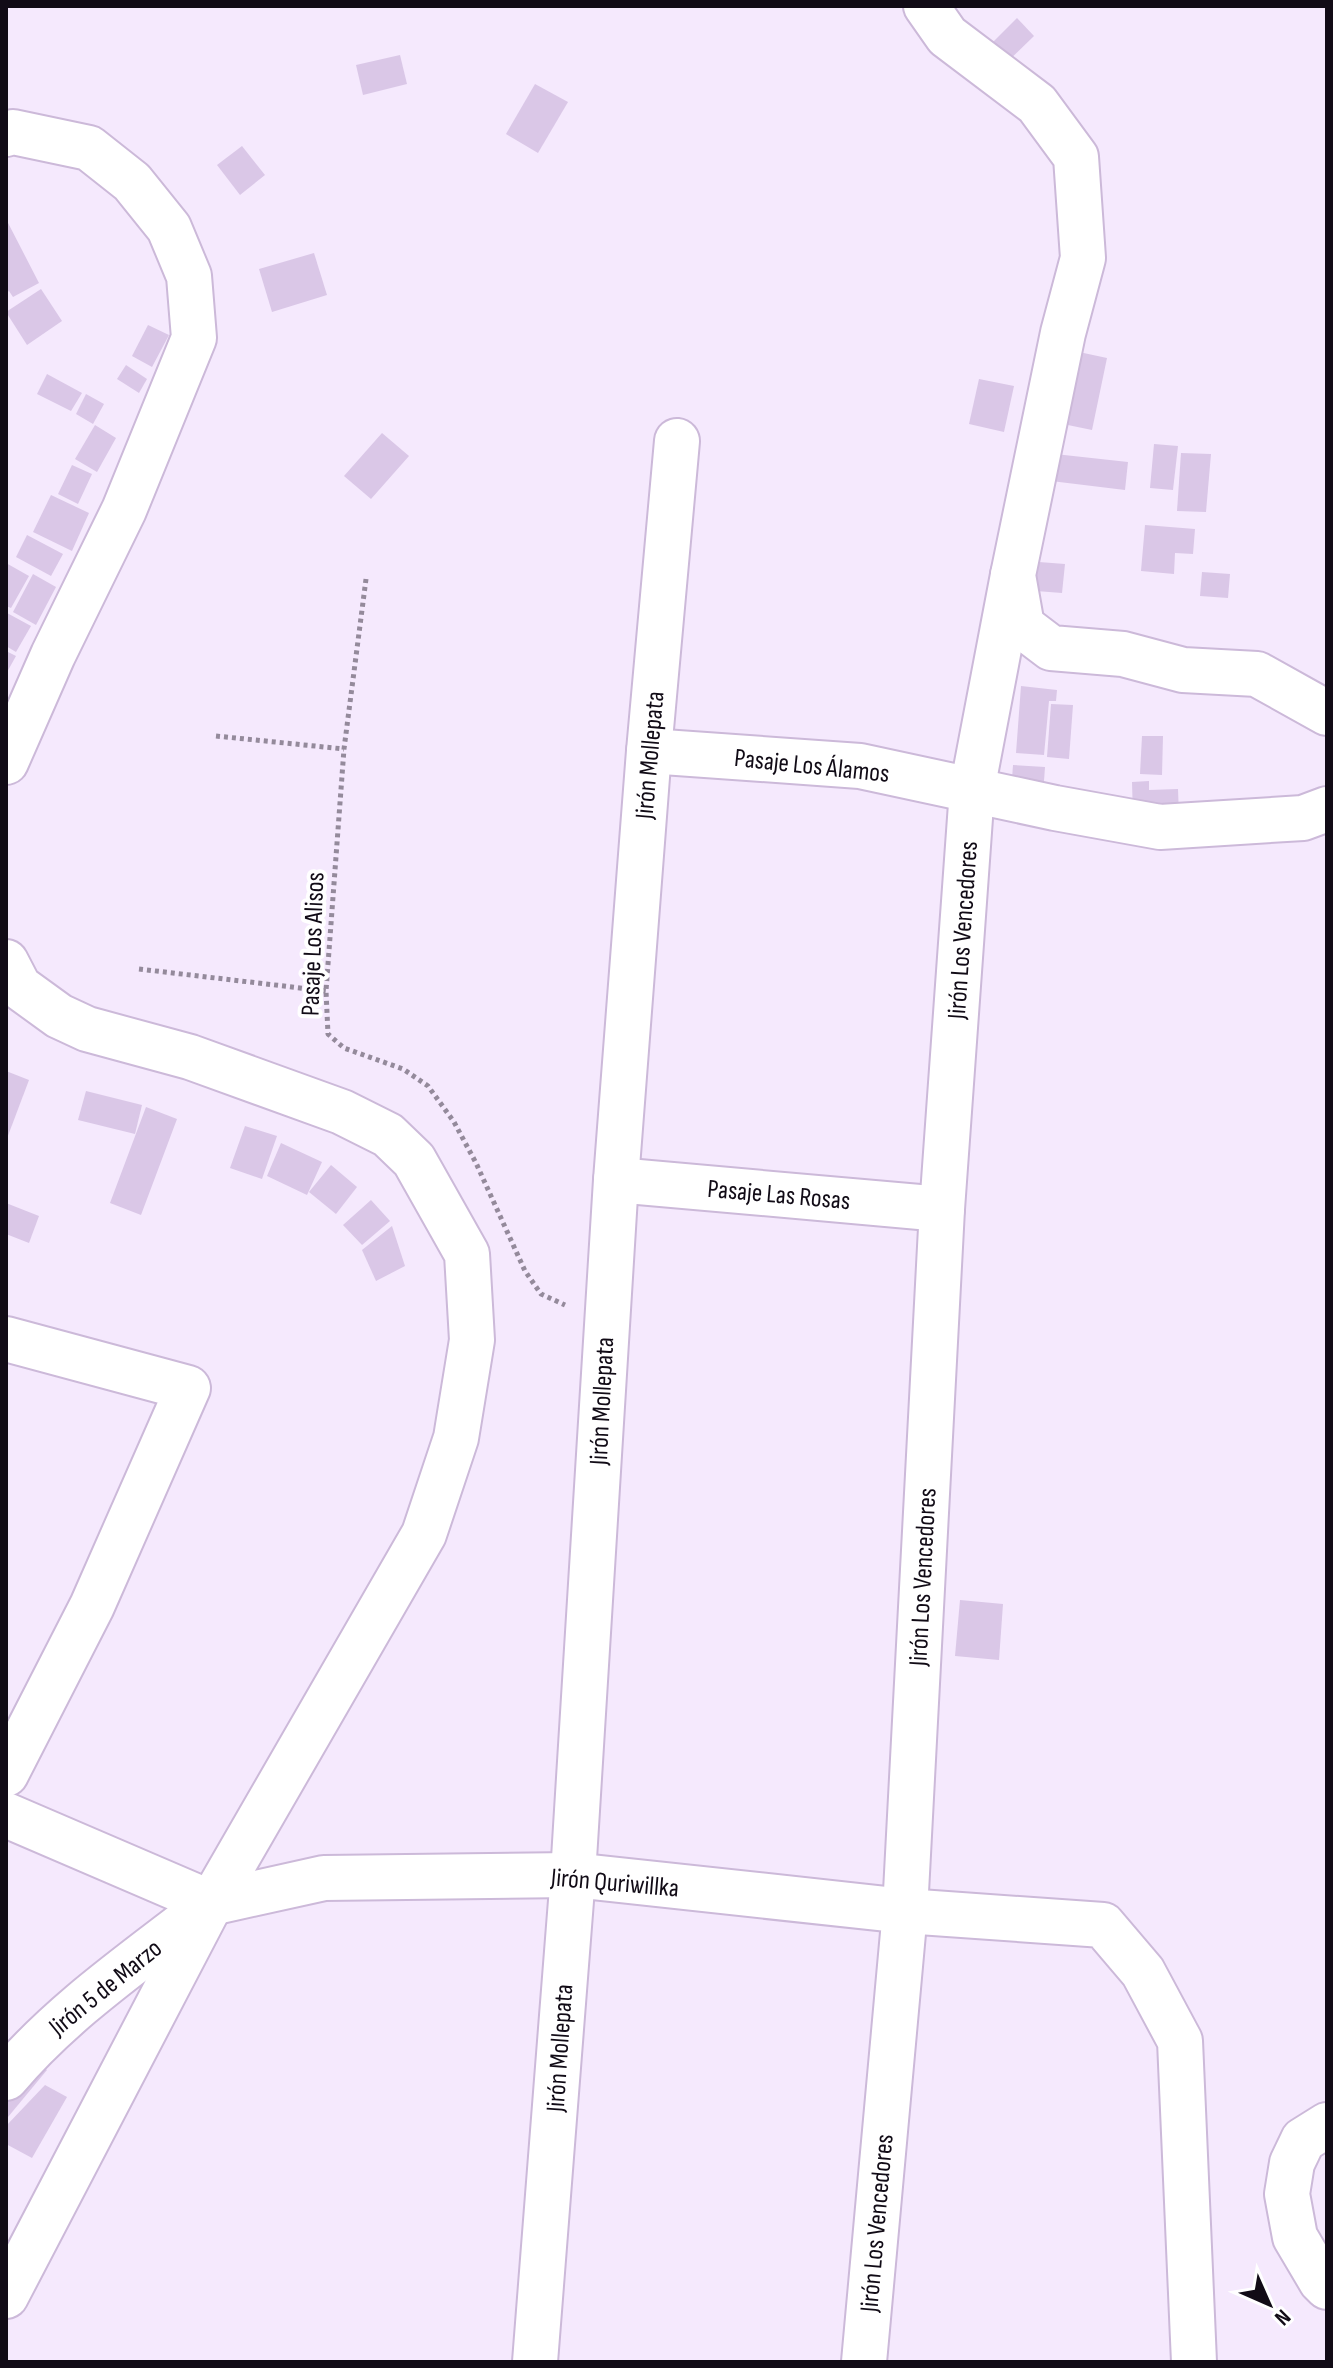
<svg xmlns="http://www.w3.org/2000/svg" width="1333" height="2368" font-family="'Sofia Sans Condensed',sans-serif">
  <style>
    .building { fill: #dac7e7 }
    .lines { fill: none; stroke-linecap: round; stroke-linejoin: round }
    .minor-casing { stroke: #ccb9d9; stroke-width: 48 }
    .path { stroke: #948a9b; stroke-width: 5; stroke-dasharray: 4 4; stroke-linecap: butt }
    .minor { stroke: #fff; stroke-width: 44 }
    .labels { text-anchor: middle; stroke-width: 8; stroke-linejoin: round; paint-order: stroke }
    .street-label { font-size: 26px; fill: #110b16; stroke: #fff }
  </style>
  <rect width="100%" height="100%" fill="#f5e9fd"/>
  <g class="building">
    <path d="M1017 18 1034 36 1003 66 987 48Z"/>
    <path d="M400 55 407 84 363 95 356 65Z"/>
    <path d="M535 84 568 102 538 153 506 134Z"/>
    <path d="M242 146 265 175 240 195 217 165Z"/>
    <path d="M6 219 39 283 13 297 9 291 6 293Z"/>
    <path d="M314 253 327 295 272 312 259 269Z"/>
    <path d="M41 289 62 321 27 345 6 312Z"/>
    <path d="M148 325 169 335 152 367 132 356Z"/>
    <path d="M1079 352 1107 358 1092 430 1063 424Z"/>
    <path d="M126 365 147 379 139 393 117 379Z"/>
    <path d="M47 374 82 393 71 411 37 394Z"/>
    <path d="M979 379 1014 386 1004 432 969 424Z"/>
    <path d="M86 394 104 404 93 424 76 414Z"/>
    <path d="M95 425 116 438 97 472 75 459Z"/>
    <path d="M382 433 409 456 371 499 344 476Z"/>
    <path d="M1154 444 1178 446 1173 490 1150 488Z"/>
    <path d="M1181 453 1211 454 1206 512 1177 511Z"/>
    <path d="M1055 454 1128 462 1125 490 1051 481Z"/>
    <path d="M72 465 92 474 78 504 58 494Z"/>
    <path d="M51 495 89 513 72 551 33 532Z"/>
    <path d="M1145 525 1195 529 1193 554 1175 553 1174 574 1141 571Z"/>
    <path d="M27 535 63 554 51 576 16 557Z"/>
    <path d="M1026 561 1065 564 1062 593 1023 590Z"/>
    <path d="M6 563 29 576 11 608 6 606Z"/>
    <path d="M1202 572 1230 574 1228 598 1200 596Z"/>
    <path d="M33 574 56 587 36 625 13 612Z"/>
    <path d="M7 613 31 626 16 652 6 646Z"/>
    <path d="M6 651 16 656 6 674Z"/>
    <path d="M1021 686 1057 690 1056 701H1049L1044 755 1016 753Z"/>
    <path d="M1051 704 1073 705 1069 759 1047 757Z"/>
    <path d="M1142 736H1163L1162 775 1140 774Z"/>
    <path d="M1013 765 1045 767 1043 795 1011 793Z"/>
    <path d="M1149 781V790L1178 789 1179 816 1133 817 1132 782Z"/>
    <path d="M6 1071 29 1080 6 1141Z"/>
    <path d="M86 1091 142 1105 135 1134 78 1120Z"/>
    <path d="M146 1107 177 1119 141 1215 110 1203Z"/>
    <path d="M245 1126 277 1136 262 1179 230 1168Z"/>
    <path d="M281 1143 322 1162 307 1195 267 1176Z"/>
    <path d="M331 1165 357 1187 336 1214 309 1192Z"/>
    <path d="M371 1200 390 1221 362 1245 343 1225Z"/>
    <path d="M6 1203 39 1216 29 1243 6 1234Z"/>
    <path d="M392 1226 405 1266 376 1281 362 1250Z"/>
    <path d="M960 1600 1003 1604 999 1660 955 1656Z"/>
    <path d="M35 2061 47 2070 8 2117 6 2115V2096Z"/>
    <path d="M45 2085 67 2097 32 2158 6 2144V2126Z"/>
  </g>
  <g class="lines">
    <g class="minor-casing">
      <g id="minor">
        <path d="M926 6 947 36 1037 104 1076 157 1083 258 1063 333 1013 575 1022 626 1051 648 1123 654 1183 670 1257 674 1327 713"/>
        <path d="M6 134 13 132 89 148 132 182 169 228 189 276 194 338 124 510 53 655 6 762"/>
        <path d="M649 751 860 766 1055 808 1160 827 1303 818 1327 809"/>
        <path d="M6 962 19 987 59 1016 87 1029 190 1057 342 1112 388 1135 414 1160 467 1254 472 1340 456 1438 424 1534 211 1903 6 2296"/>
        <path d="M616 1180 942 1209"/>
        <path d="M6 1339 188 1388 92 1606 6 1774"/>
        <path d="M6 1815 211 1903 324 1878 573 1875 905 1911 1103 1925 1143 1972 1180 2041 1194 2362"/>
        <path d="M6 2078C61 2013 132 1964 199 1912"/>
        <path d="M1327 2125 1303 2140 1292 2163 1287 2194 1295 2237 1321 2281 1327 2287"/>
        <path d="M535 2362 573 1875 616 1180 649 751 677 441"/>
        <path d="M864 2362 905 1911 942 1209 972 790 1013 575"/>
      </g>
    </g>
    <g class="path">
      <path d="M366 579 344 749 326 991 328 1034 344 1048 403 1069 428 1086 454 1122 476 1163 525 1271 541 1294 565 1305"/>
      <path d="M216 736 344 749"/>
      <path d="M139 969 326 991"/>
    </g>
    <use href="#minor" class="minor"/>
  </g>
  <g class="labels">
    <g class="street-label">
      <text transform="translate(649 755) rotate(-85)" y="9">Jirón Mollepata</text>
      <text transform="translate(812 765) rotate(6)" y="9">Pasaje Los Álamos</text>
      <text transform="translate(962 930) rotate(-86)" y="9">Jirón Los Vencedores</text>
      <text transform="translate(312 944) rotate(-88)" y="9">Pasaje Los Alisos</text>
      <text transform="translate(779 1194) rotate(5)" y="9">Pasaje Las Rosas</text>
      <text transform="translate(601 1401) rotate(-87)" y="9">Jirón Mollepata</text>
      <text transform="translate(922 1577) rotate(-87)" y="9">Jirón Los Vencedores</text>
      <text transform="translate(615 1882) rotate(5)" y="9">Jirón Quriwillka</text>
      <text transform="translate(105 1987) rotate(-39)" y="9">Jirón 5 de Marzo</text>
      <text transform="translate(559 2048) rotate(-86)" y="9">Jirón Mollepata</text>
      <text transform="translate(876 2223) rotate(-85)" y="9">Jirón Los Vencedores</text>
    </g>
  </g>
  <rect width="1333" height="2368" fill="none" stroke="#110b16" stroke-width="16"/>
  <g transform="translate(1269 2304) rotate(135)" stroke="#ffffff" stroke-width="6" paint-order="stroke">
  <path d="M0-6L14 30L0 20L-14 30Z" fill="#110b16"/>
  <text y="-12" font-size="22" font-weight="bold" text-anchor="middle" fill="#110b16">N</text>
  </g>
</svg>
